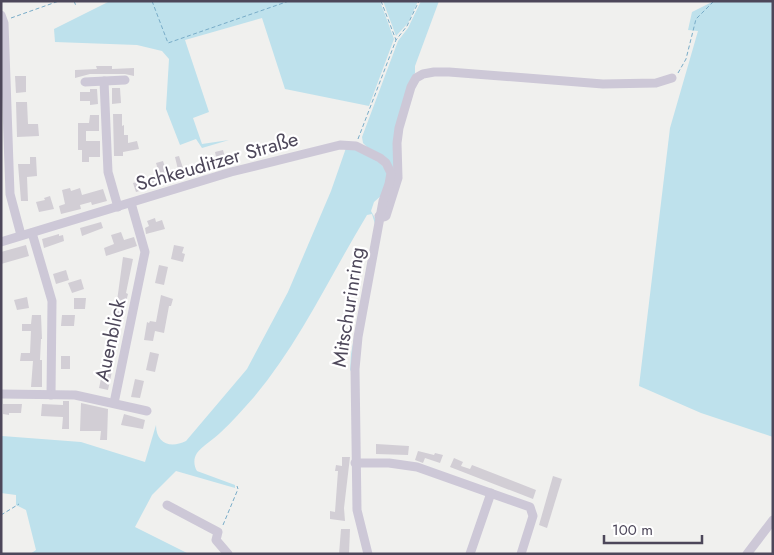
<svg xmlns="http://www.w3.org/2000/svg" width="774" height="555" font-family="Jost,sans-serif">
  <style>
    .green { fill: #bee1ec }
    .building { fill: #d2ced5 }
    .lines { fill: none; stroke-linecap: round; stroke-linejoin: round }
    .path { stroke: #78acc8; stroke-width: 1; stroke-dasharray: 4 2.5; stroke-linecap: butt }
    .minor { stroke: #cdc8d7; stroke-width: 9 }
    .labels { text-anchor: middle; stroke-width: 4.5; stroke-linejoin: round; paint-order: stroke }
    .street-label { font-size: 20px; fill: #4d475a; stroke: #fff }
  </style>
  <rect width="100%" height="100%" fill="#f0f0ee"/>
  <g class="green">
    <path d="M110 1H380L394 39 369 106 285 89 262 18 185 40 209 112 193 118 202 144 229 140 202 148 196 139 180 145 166 109 169 59 162 51 137 45 55 42 54 29Z"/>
    <path d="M383 1H418L408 23 396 36Z"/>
    <path d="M421 1H439L415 66V73L407 87 393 173 363 143 362 137 398 41 408 28Z"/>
    <path d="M714 1H773V437L701 413 639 386 670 128 698 31 688 30 692 12Z"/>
    <path d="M346 148C367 152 376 156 389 174L382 195 374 202 371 211 376 220 352 369 350 371 351 354 375 224 372 214 367 215C330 276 300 342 254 397 243 409 232 422 220 433 213 440 202 446 197 453 193 459 194 466 197 471L235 485V488L176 471 152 495 135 527 189 554H30L36 550 26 510 16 505V495L1 493 2 436 81 442 145 462 156 425C156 443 170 449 186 441L247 369 288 292 331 191Z"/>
  </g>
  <g class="building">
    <path d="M96 66H112V69L134 68V76L125 74H90L75 78V70L97 69Z"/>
    <path d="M15 76H26V92L16 93Z"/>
    <path d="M112 88H120L121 103 112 104Z"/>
    <path d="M90 89H97L98 104 90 105V101H80V92H90Z"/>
    <path d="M16 102H27L28 124H38L39 136 17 137Z"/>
    <path d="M113 114H122V126L124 125V135H128V143L137 141 139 149 123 152V156H114Z"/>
    <path d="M90 115H99V131H86V141H100V157H89V162H82V150H78V123H89Z"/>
    <path d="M223 150 227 164 180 178 175 157 179 156 183 168 216 157 215 152Z"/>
    <path d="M30 157H36L37 176 27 177 28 201H21L18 164H30Z"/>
    <path d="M163 161 170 182 136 192 133 183 160 176 156 163Z"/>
    <path d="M70 188 71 191 80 188 82 195 103 189 107 201 92 205 91 202 80 205 81 209 61 214 59 206 65 204 62 190Z"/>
    <path d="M50 196 54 209 39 212 36 202 45 200 44 198Z"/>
    <path d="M155 218 156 222 162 220 165 229 146 234 145 228 149 226 147 221Z"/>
    <path d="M101 222 103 228 82 236 80 228Z"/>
    <path d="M121 232 124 240 134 237 137 246 106 256 104 248 114 244 111 235Z"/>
    <path d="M59 234V236L63 235 64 241 44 248 42 239Z"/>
    <path d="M26 245 29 256 1 264V252Z"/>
    <path d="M174 245 184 247 182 253 185 254 183 262 171 259Z"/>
    <path d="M123 257 133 259 126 293 128 294 113 352 105 350 117 301Z"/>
    <path d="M159 265 168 267 164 285 155 283Z"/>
    <path d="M66 270 69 280 56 284 53 274Z"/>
    <path d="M81 279 84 289 72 293 68 283Z"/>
    <path d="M161 295 173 299 171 306H169L164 333 155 331 153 341 144 340 147 322 149 323 150 321 156 322Z"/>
    <path d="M27 297 29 308 17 310 14 300Z"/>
    <path d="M74 298H86L85 309H74Z"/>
    <path d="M32 315H41L42 339H41L40 360H42V387H31L33 361H20L21 353H30L31 331H22V324H31Z"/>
    <path d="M62 315H75L74 326H61Z"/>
    <path d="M150 352 159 354 155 372 146 370Z"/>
    <rect x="61" y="356" width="9" height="13"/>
    <path d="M105 360 114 362 108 390 99 388Z"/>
    <path d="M135 379 144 381 140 398 131 397Z"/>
    <path d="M63 401H69V429H62L63 417 41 416 42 404 63 405Z"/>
    <path d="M81 403 108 409 107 440H100L101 431H80Z"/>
    <path d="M3 404H22L21 413H9V415L3 414Z"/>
    <path d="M124 414 145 420 143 429 121 425Z"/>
    <path d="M376 444 409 446 408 455 376 454Z"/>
    <path d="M418 451 434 455 435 453 443 455 440 463 425 458 423 463 415 460Z"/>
    <path d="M342 457H350L344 508 345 521 330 519V511L335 512 338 471H335L336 465 342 466Z"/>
    <path d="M454 458 463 462 461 466 470 469 472 465 536 490 533 499 450 467Z"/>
    <path d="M553 476 562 479 547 528 539 525Z"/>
    <path d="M341 529H350L349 554H339Z"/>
  </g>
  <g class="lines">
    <g class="path">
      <path d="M74 1 76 6"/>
      <path d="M152 1 168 43 289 1"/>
      <path d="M381 1 396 40"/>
      <path d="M11 18 59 1"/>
      <path d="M678 73 686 59 696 19 714 1"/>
      <path d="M358 139 396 40 407 26 419 1"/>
      <path d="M1 515 19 504"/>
      <path d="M223 525 238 489 237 486"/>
    </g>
    <g class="minor">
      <path d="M1 15 4 23 10 194 21 235"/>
      <path d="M104 81 108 172 118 207"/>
      <path d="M85 82 125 80"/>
      <path d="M379 216 384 217 386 216 398 178 397 143 399 128 411 87 416 78 423 74 434 72H449L603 84 656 83 672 78"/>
      <path d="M32 233 52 301 51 395"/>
      <path d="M1 242 231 172 340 145 356 146 380 158 386 163 391 173 389 184 383 201 358 337 355 369 357 510 368 554"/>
      <path d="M1 394 75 395 147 411"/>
      <path d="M114 403 145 252 131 203"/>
      <path d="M355 463H389L417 467 530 507 533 516 521 554"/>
      <path d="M167 505 218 532 216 540 228 554"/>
      <path d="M470 554 491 493"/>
      <path d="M747 554 773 520"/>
    </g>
  </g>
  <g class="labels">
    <g class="street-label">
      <text transform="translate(217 161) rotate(-16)" y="7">Schkeuditzer Straße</text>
      <text transform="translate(348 307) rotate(-81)" y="7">Mitschurinring</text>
      <text transform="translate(110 340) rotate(-78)" y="7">Auenblick</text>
    </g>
  </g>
  <rect width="774" height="555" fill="none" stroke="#4d475a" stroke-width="5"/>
  <path d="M604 535v8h98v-8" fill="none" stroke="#4d475a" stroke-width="2.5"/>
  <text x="612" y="535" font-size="15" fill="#4d475a" stroke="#ffffff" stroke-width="4" paint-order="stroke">100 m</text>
</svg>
